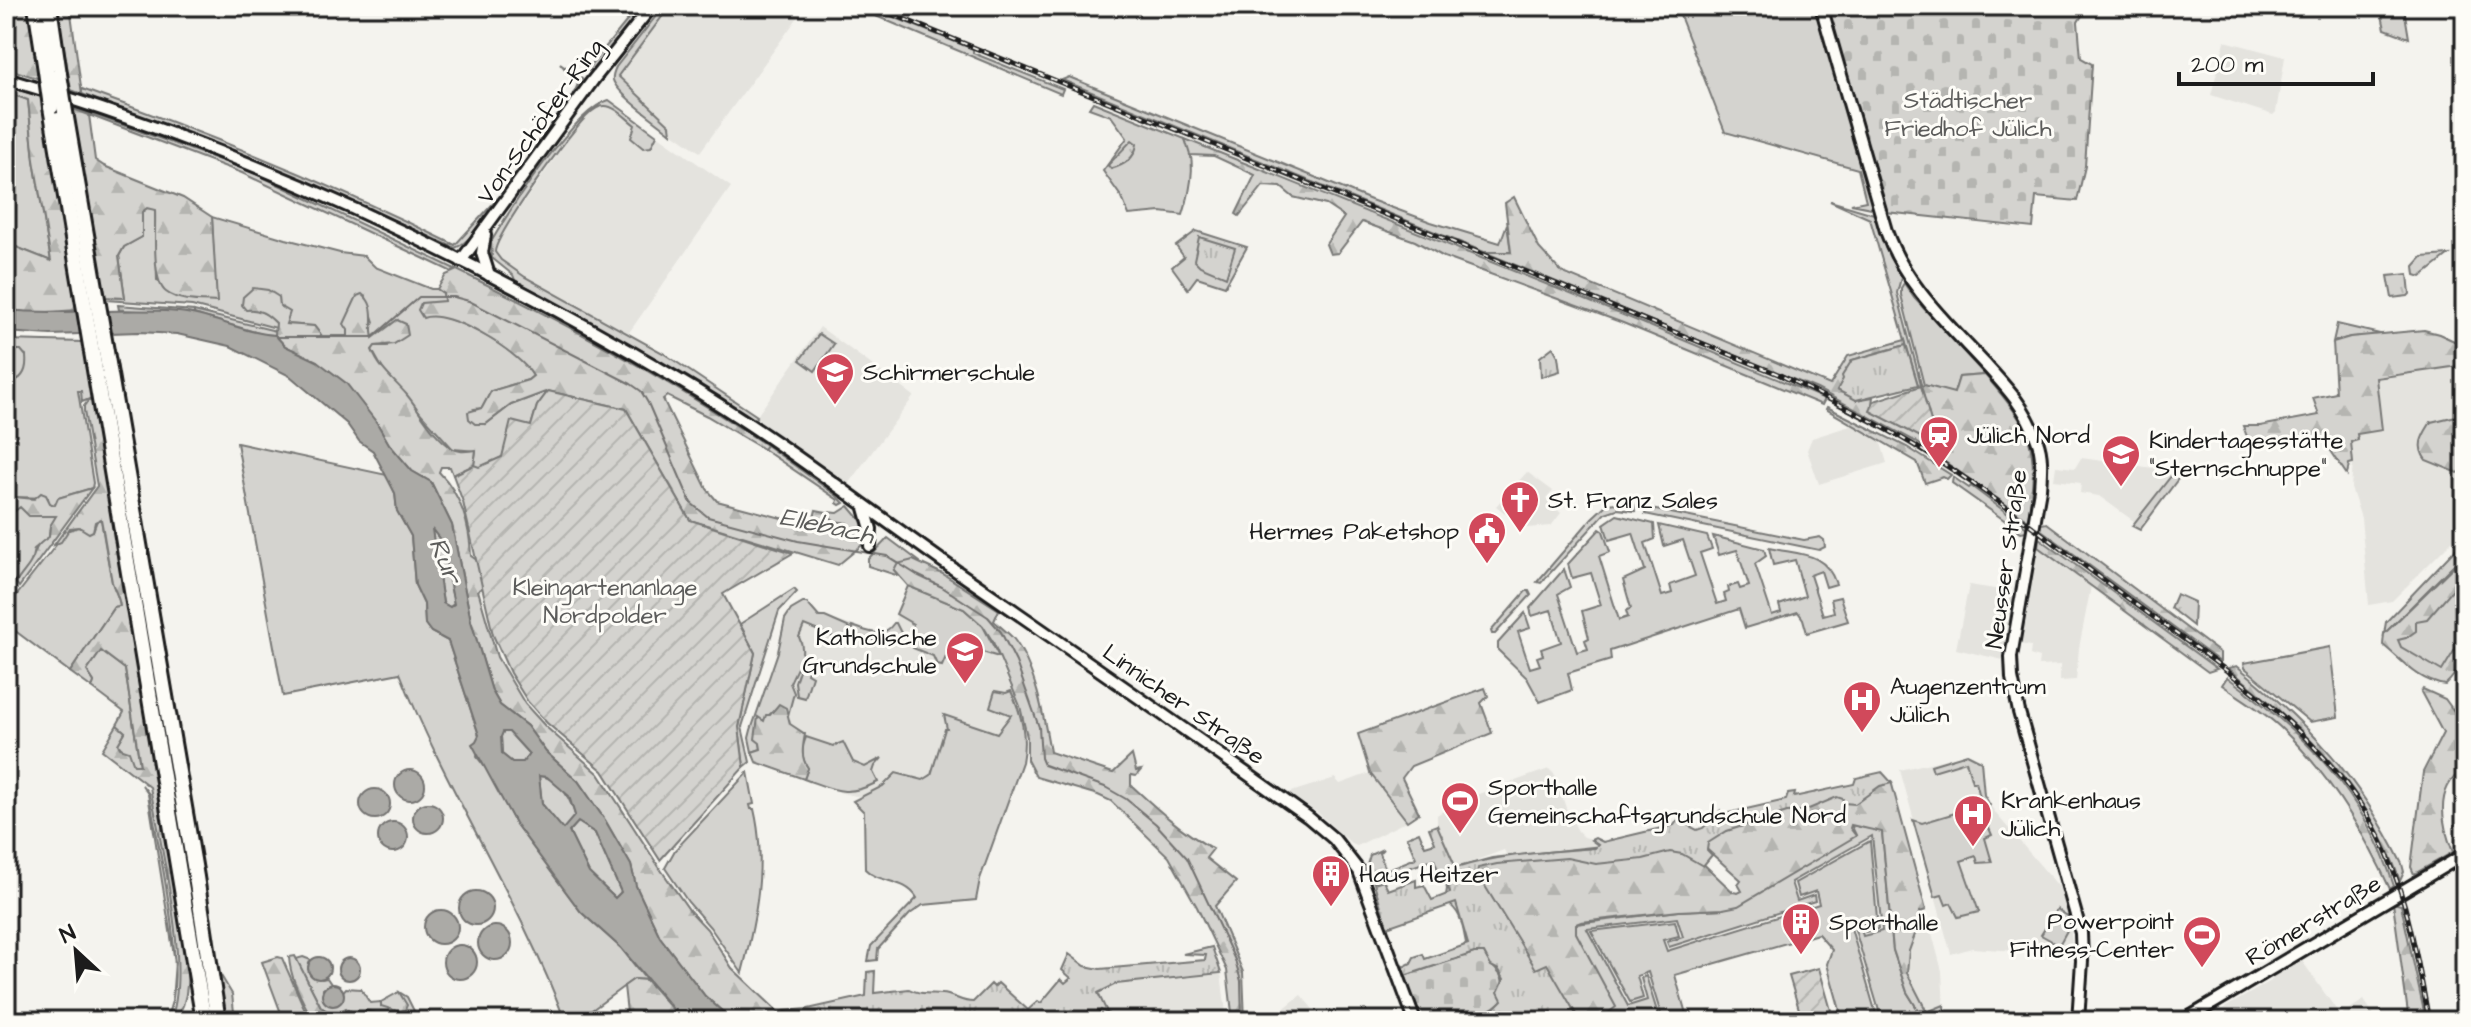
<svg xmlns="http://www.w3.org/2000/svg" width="2471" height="1027" font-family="'Architects Daughter',sans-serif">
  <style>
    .built { fill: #e4e3de }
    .grass { fill: #d4d3cf; stroke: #787876; stroke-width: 2 }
    .forest { fill: url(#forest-firs); stroke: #787876; stroke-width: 2 }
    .cemetery { fill: url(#cemetery-stones); stroke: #787876; stroke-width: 2 }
    .park { fill: url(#park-tufts); stroke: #787876; stroke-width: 2 }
    .garden { fill: url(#garden-furrows); stroke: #787876; stroke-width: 2 }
    .water { fill: #abaaa6; stroke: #72716f; stroke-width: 2; fill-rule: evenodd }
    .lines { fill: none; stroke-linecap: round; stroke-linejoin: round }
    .stream { stroke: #72716f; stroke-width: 2 }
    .secondary-casing { stroke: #1c1c1c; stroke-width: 16 }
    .highway-casing { stroke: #1c1c1c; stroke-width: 20 }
    .secondary { stroke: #fdfcf7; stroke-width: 10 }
    .highway { stroke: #fdfcf7; stroke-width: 14 }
    .rail-casing { stroke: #1c1c1c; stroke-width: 5 }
    .rail { stroke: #fdfcf7; stroke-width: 2; stroke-dasharray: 6; stroke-linecap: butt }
    .highway-bridge-casing { stroke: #1c1c1c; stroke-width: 20; stroke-linecap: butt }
    .highway-bridge { stroke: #fdfcf7; stroke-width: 14 }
    .labels { text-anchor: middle; stroke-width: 6; stroke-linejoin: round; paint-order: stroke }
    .park-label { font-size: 24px; fill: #5c5c5b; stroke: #fdfcf7 }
    .street-label { font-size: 24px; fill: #1c1c1c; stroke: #fdfcf7 }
    .poi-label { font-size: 24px; fill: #1c1c1c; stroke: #fdfcf7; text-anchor: start }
    .water-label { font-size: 26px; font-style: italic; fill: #5c5c5a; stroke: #fdfcf7 }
  </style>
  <defs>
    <pattern id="forest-firs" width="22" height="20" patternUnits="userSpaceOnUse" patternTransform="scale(2)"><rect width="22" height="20" fill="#d4d3cf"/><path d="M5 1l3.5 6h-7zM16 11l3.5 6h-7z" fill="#b5b5b1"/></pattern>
    <pattern id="cemetery-stones" width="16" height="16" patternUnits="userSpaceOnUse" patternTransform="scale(2)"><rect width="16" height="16" fill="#d4d3cf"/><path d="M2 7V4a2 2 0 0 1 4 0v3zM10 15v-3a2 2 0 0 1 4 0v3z" fill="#b5b5b1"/></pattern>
    <pattern id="park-tufts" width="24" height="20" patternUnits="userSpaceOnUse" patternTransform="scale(2)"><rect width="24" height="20" fill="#d4d3cf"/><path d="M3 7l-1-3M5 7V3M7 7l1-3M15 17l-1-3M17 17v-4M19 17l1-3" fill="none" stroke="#b5b5b1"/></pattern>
    <pattern id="garden-furrows" width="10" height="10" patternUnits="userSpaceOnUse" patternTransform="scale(2)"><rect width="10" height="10" fill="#d4d3cf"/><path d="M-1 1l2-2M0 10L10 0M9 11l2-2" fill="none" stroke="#b5b5b1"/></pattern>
  </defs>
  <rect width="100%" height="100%" fill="#f4f3ee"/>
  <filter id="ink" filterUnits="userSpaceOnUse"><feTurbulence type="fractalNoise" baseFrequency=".0125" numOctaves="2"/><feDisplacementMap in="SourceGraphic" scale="16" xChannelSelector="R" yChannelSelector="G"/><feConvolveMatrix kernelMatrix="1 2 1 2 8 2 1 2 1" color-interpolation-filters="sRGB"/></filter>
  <g filter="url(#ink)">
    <g class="built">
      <path d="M671 6H806L700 152 667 129 617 74Z"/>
      <path d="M2225 41 2285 57 2276 112 2273 115 2211 95Z"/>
      <path d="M602 106 610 107 635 125 630 133 657 138V135L731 187 628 334 525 278 501 260 495 252 498 239 577 127 589 114Z"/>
      <path d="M820 327 914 396 845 488 754 420Z"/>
      <path d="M2459 366 2462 383H2465V528L2392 601 2369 605 2361 518 2351 488 2353 463 2351 442 2357 434 2375 378Z"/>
      <path d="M1853 425 1880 440 1887 463 1819 484 1807 450 1812 438Z"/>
      <path d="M2081 458 2175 471 2135 522 2099 496 2080 493 2081 483 2054 480 2056 466 2075 468Z"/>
      <path d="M1527 472 1553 491 1546 499 1561 513 1551 526 1527 528 1520 522V514L1505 513 1496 506Z"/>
      <path d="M2038 547 2091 586 2079 648 2076 680 2060 681V665L2038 666 2039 658 2030 655 2031 646 2019 644Z"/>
      <path d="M1969 585 2014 592 2003 660 1956 649Z"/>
      <path d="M908 586 957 608 993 646 1019 708 1024 726 1025 747 1022 761 942 891 874 830 861 797 842 793 756 758 751 747 784 624 791 610 799 604 807 603 819 615 876 634 884 633 894 623Z"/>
      <path d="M1967 754 1981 761 1984 796 1997 815 2059 887 2069 917 2074 959 2061 954 2046 943 2017 951 1972 948 1951 954 1900 770Z"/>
      <path d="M1549 769 1555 775 1567 811 1578 831 1584 837 1592 839 1598 845 1595 848 1507 855 1504 850 1455 868 1437 825V815L1456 802Z"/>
      <path d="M1370 773 1407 821 1357 846 1352 844 1318 813 1288 793 1335 778 1340 784Z"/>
      <path d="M1930 926 1942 971 1944 1010 1926 1016 1907 973 1909 951 1917 929Z"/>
      <path d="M2300 958 2340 1015 2364 1000 2378 1021H2215L2212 1015 2271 981 2273 975Z"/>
      <path d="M1221 973 1227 1021H1111L1098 993 1116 984Z"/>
      <path d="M1301 995 1317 1014 1313 1017 1316 1021H1268Z"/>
    </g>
    <g class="grass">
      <path d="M639 6H645L596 69 586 71Z"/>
      <path d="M664 6H670L618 76 670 125 671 133C658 122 617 94 613 80 612 75 614 71 616 67Z"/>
      <path d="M852 6H866L973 49V53L1063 89 1061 94Z"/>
      <path d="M1672 6H1814L1873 206 1871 208 1851 204 1866 201 1858 169 1725 132 1677 8Z"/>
      <path d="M2380 6 2404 8 2409 38 2385 29Z"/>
      <path d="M560 63 582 78 583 85C563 114 482 240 455 248L313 184 82 94V89C209 134 334 185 455 245L501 195 575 91 578 84Z"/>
      <path d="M1069 77 1371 200 1431 222 1500 243 1507 224 1511 252H1484L1062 80Z"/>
      <path d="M6 86 13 88 11 94 28 100 34 160 51 261 6 243Z"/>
      <path d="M609 100 657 135 651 147 643 148 631 138 635 125C627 119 614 105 604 106 599 106 592 111 588 115 572 129 495 235 495 252L501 260 525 277 663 353 757 416 754 420 632 345 515 280 513 275 492 258 491 242C510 209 575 109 609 100Z"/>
      <path d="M1093 102 1185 139C1198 160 1190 193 1183 215L1161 212 1129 215 1122 198 1103 171 1127 138 1111 116 1089 108Z"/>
      <path d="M73 107 250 171 457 270 452 272 425 259 242 173 73 109Z"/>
      <path d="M1830 201 1874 214 1886 249 1901 278 1897 293 1921 384 1918 385 1870 219Z"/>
      <path d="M147 208 155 209 157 280 216 302 212 217 286 239 340 253 364 256 375 267 431 289H437L443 293 445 301 431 315C459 318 519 350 533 376L528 380 491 391 482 408 474 409 486 424 511 405 548 391 537 406 531 426 502 457 479 468 474 465 476 451 453 449 386 375 372 350 375 346H387L397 321 373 338 371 330 374 322 366 297 348 330V336H322L314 326 285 324 287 320 255 309 268 315 276 323V328L192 306 106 300 105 297 125 298 119 256 124 247 142 237V212Z"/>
      <path d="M1196 231 1247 247 1225 286 1197 277 1188 289 1172 267 1184 257 1176 246Z"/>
      <path d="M2449 255 2421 277 2415 275 2414 266 2422 257Z"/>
      <path d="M1904 283 1914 298 1985 375 1959 377 1954 394 1924 385 1901 295V288Z"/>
      <path d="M194 311 276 331 275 335 262 334 194 314Z"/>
      <path d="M2337 324 2384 335 2350 337 2333 342Z"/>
      <path d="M819 334 834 344 815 371 800 360Z"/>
      <path d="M6 340 83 342 92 398 82 402 81 391H78L93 483 92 488 58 498 55 505 49 503 48 498 14 497 6 501V376L14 381 26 362V355L15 349 6 350Z"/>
      <path d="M237 443 387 475 395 493 397 511 411 536 415 585 424 604 425 624 431 632 448 641 479 735 477 757 489 772 515 823 581 912 621 948 646 980 634 979 577 1021H565C520 900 447 793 400 673L283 696Z"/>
      <path d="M766 445 836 495 844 503 840 505 837 503 838 500 763 449Z"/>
      <path d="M2175 471 2181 472V475L2140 530 2132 526Z"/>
      <path d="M1617 503 1634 505 1635 511 1617 509 1605 513 1541 583 1537 582 1592 518 1607 504Z"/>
      <path d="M849 506 865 525V539L834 521 826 512 838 513Z"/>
      <path d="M20 507 27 513 52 514 56 515V519L50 526 49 537 34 549 31 563 16 583 6 569V513L9 515Z"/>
      <path d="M1646 508 1804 540 1820 537 1824 540 1825 547 1819 550 1645 514Z"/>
      <path d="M1617 515 1654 524 1655 539 1645 543 1662 596 1672 593 1670 585 1695 576 1683 540 1664 546 1659 525 1707 536 1712 549 1700 553 1717 604 1726 601 1724 594 1729 592 1728 587 1738 584 1740 589 1749 586 1737 550 1719 555 1713 536 1764 549 1766 556 1755 564 1772 615 1781 612 1779 605 1805 596 1795 560 1773 565 1769 548C1800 555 1825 551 1836 584L1826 587 1821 571 1810 575 1823 615 1834 612 1831 599 1840 597 1848 621 1807 633 1803 619 1798 612 1745 628 1739 609 1610 651 1611 660 1568 673 1572 690 1540 702 1527 678 1498 650V643L1525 613 1530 628 1518 632 1530 668 1540 665 1537 657 1543 655 1541 649 1561 642 1551 610 1532 616 1530 608 1564 569 1570 587 1558 594 1577 652 1588 649 1585 640 1589 638 1582 611 1601 605 1591 573 1572 578 1568 564 1600 529 1603 531 1610 552 1599 556 1619 620 1628 617 1626 611 1631 608 1623 580 1645 570 1633 533 1609 540 1604 524Z"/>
      <path d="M98 518 101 519C104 540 108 561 112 582 114 590 119 596 120 606L114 607 70 672 6 624V609L67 531 79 527 93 531Z"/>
      <path d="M431 528 441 541 454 604 450 607 443 603Z"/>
      <path d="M888 538 920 562V564L913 560 894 570 899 576 868 566V559Z"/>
      <path d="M2465 539V553L2384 634 2386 622Z"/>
      <path d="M2465 564V637L2442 672 2390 644Z"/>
      <path d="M908 586 964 609 983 626 999 657 952 643 942 666 937 665 933 656 913 648 911 642 913 624 896 614Z"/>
      <path d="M794 589 797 592 779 611 742 727 750 762 744 767 739 727 755 653 740 624Z"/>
      <path d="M1526 591H1529L1531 595 1495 634H1492L1491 631Z"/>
      <path d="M803 603H807L819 617H825L850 628 852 637 843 641 804 625 799 637C808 655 796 667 790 683L794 693 787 719 778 707C760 723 757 723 761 749L752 752 749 738 751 730 778 652 785 619 791 610Z"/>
      <path d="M894 623H896L901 633 898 640 888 645 855 635 852 626C868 631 882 640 894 623Z"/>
      <path d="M2330 647 2338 717 2310 722 2245 668 2244 663Z"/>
      <path d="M101 651 125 669 140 766 134 765 118 744 125 732 117 725 124 712 92 688 94 682 87 671Z"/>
      <path d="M802 661 810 664 807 673 812 676 805 698 797 696 795 682Z"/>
      <path d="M995 691 1006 693 1011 691C1022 715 1027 736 1022 762L980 879 976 900 923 905 910 914 878 949 877 960 868 961 871 946 917 898C905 878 879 884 865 869L864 812 853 801 883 786 896 773 923 780 931 775 945 729H947L944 715 997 733 1011 715 990 707Z"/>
      <path d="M503 732H509L529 754 523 762H512L502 754 501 736Z"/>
      <path d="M806 737 833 746 843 742 853 762 865 767 882 758 875 766 873 772 878 782C846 798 835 790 804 779L808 768C801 758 801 748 806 737Z"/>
      <path d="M1967 754 1981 761 1984 795 1990 805 1982 812 1992 835 1985 838 1992 862 1978 863 1976 856 1961 861 1979 912 1958 917 1951 903 1946 905 1942 895 1935 897 1913 820 1922 823 1982 805 1976 782H1972L1966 761 1933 771 1931 765Z"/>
      <path d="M748 772 754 804 750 805 751 809H754C767 864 756 919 742 973L710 927 688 902 665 868 675 850Z"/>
      <path d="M539 776C560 778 570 798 575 815L563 830 542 804Z"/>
      <path d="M142 785 149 794C158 846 190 977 166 1021L172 1001 175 962 148 794Z"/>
      <path d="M578 822 595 833 621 892 615 898 589 873 569 832Z"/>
      <path d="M1851 825 1882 831 1893 950 1907 992 1925 1021H1882L1853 923 1859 922 1863 936 1882 931 1872 836 1791 882 1797 901 1814 895 1815 901 1669 947 1667 942 1683 937 1677 918 1587 929 1628 1006 1647 1000 1641 978 1646 976 1660 1021H1618L1614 1016 1606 1021 1576 933V924L1679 911 1723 909 1856 835Z"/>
      <path d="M1870 841 1878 929 1865 932 1862 918 1849 921 1878 1021H1843L1827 964 1832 950 1818 934 1675 975 1688 1021H1663L1648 972 1637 976 1643 998 1630 1002 1591 931 1675 921 1679 936 1663 940 1667 951 1819 904 1816 891 1799 897 1795 883Z"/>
      <path d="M2057 909 2069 917 2070 925 2059 945 2041 935Z"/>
      <path d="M303 957 311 960 308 969 322 979 327 978 331 984 323 989 324 1001 332 1006 346 988 361 989 370 1003 381 1002V1006L400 998 399 992 407 997 419 1021H342L349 1011 333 1015 321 1007 296 959Z"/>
      <path d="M217 969 232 994 235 1021H225Z"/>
    </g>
    <g class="forest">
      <path d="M6 6H28L40 79 6 68Z"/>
      <path d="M57 6H70L82 94 71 90Z"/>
      <path d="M13 88 42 97 78 310 33 313 6 310V243L51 261 34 160 28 100 11 94Z"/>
      <path d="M73 109 89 115 95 160 104 166 183 198 212 217 217 302C201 301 179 302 166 292 151 281 156 228 155 210L147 208 142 212V237L124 247 119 256 125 298 105 297Z"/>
      <path d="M1185 139 1628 317 1825 399 1822 405 1623 323 1444 257 1415 241 1362 222 1338 253 1330 254 1326 244 1344 217 1326 205 1293 197 1281 187 1263 186 1239 216 1236 214 1255 175 1214 156 1190 155Z"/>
      <path d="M1514 197 1539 248 1561 272 1830 385 1848 356 1905 340 1906 345 1852 360 1856 400 1873 397 1871 411 1937 445 1921 386 1924 385 1954 393 1959 377 1985 375C2034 431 2039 447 2028 520L1915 441 1817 389 1484 252H1511L1505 203Z"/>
      <path d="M457 270C564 322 667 378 766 445L763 449 707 416 667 396 663 399 707 489 717 501 812 526 816 510 826 512 834 521 847 523 857 536 865 539 862 545 838 565 690 520 626 409 548 391 511 405 486 424H475L469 419 468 412 482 408 491 391 528 380 533 376C520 352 448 308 423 318L418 310 421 303 444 301 443 293 437 289 446 275Z"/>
      <path d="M253 288 268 290 279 297 280 306 290 312 286 324 314 326 322 336H348V330L344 324 357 296 362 294C378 307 369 322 373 338L397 320 406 324 408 335 394 344 375 346 372 350C379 369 394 380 407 395 421 412 432 435 452 448 459 453 467 451 476 450L474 465 453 475 450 467H441L439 472C461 494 470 526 471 556L478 561 483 584V588L478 590 497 657 525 704 545 726 599 774 661 870 690 911 707 929 732 968 788 1021H733L705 996 660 937 636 886 631 865 605 820 578 781 546 752 527 726 500 705 492 691 471 621 452 525 431 482 412 471 389 444 377 423 317 361 285 346 275 335 276 323C267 314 259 308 246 310L242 305 243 297Z"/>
      <path d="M118 305 194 311V314L119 310Z"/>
      <path d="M2424 330 2439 334 2465 346V383L2462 384 2459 366 2376 378 2382 430 2357 434 2358 440 2351 442 2353 463 2349 464 2347 475 2325 442 2291 437 2249 442 2243 426H2260L2319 415 2313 398 2336 393 2333 342 2350 337Z"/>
      <path d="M6 350H21L26 356C27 366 26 377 14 381L6 376Z"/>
      <path d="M88 401H93L110 484 185 945C188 971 191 999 175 1021H170C192 972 160 842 150 787L102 750 117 725 125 732 118 744 120 748 129 751 134 765H140L125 669 101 651 87 671 94 682 92 688 70 672 114 607 120 606C119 596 114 590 112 582 108 561 105 540 101 519L95 522 93 531 89 533 79 527 70 528 61 542 54 545 97 486 84 411V406Z"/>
      <path d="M1827 407 1907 447 1951 475 1947 479 1943 477 1925 483 1917 462 1826 409Z"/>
      <path d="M2456 416C2458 434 2465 450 2465 469L2458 473 2426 460C2415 445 2423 435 2431 422Z"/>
      <path d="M1953 477 1969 488 1971 486 2027 528V531L2021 532 1952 483Z"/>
      <path d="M92 488 19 587 16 583C20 576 25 571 29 565 39 550 30 549 49 537L50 526 56 516H29L20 507 9 515 6 513 7 499 14 497 34 499 41 493 46 495 51 505H55L58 498Z"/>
      <path d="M2047 523 2220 653V662L2040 529 2041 524Z"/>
      <path d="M2039 538 2217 669 2208 672 2038 547Z"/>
      <path d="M2465 555V575L2427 619 2416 621V631L2406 638 2398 640 2401 647 2442 671 2465 633C2465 655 2462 669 2445 685 2418 681 2403 661 2383 645L2384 634Z"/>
      <path d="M913 560 943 574 999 610 994 621C1000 626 1007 632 1013 638 1035 666 1044 717 1050 752L1113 773 1132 755 1136 771 1141 770 1136 776 1131 775V785C1158 810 1181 831 1213 849L1206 858 1236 882 1215 906 1243 972 1245 1021H1233L1227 970 1197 907 1169 857 1111 801 1098 795 1036 777 1027 760V737L1020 706 993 642 983 626 964 609 908 586 894 570 897 564Z"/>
      <path d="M2237 666C2310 725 2360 778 2402 864L2404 872 2400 881C2366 784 2306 731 2228 668Z"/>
      <path d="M2227 677C2305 734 2364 792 2394 886L2390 889C2363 830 2329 774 2282 729 2265 712 2242 699 2222 685Z"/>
      <path d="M2465 678 2463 770C2434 789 2442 825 2453 852L2414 874 2411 867 2423 772 2443 733 2421 692 2423 689 2445 699 2453 710Z"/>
      <path d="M1485 688 1488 696 1481 703 1492 733 1411 766 1402 778 1419 813 1407 821 1370 773 1358 734Z"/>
      <path d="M779 704 786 708 790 724 805 734C803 746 800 757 808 768L804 779 756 762 752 752 761 749 760 743 755 739 758 717 764 721 766 715H770Z"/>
      <path d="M1891 781 1926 910 1920 912 1924 928 1917 929 1909 951 1907 973 1927 1012 1944 1005 1946 1021H1925L1907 992 1893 950 1882 832 1851 825 1850 828 1856 836 1738 906 1723 909 1679 911 1581 922 1576 924V933L1616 1007 1604 1016 1607 1020 1615 1016 1618 1021H1579L1551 988 1466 910 1475 1021 1460 950 1466 943C1462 924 1462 912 1445 901L1447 889 1444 874 1440 875 1434 859H1430L1428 848 1448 866 1455 868 1492 858 1629 843 1694 855 1733 892 1738 893 1742 891 1738 884 1741 880 1702 845V833Z"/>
      <path d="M2393 903 2401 905 2426 1021H2409Z"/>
      <path d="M295 956 321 1007 333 1015 346 1008 349 1011 342 1021H314C303 1003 290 979 289 957Z"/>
      <path d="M278 957 282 958 310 1021H284L262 962Z"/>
      <path d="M634 979 646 980 683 1021H645L641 1017 627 1013 624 986Z"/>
      <path d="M399 992 407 1005 405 1010 400 1012 381 1006V1002Z"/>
    </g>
    <g class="cemetery">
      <path d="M1826 6H2088L2078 22 2081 58 2092 64 2085 166 2077 201 2036 197 2033 228 1886 212Z"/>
      <path d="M1474 953H1484C1497 979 1505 965 1503 1000 1476 1024 1453 1021 1419 1021L1404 976Z"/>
    </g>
    <g class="park">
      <path d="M1132 140 1137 144C1135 159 1124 165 1111 169L1108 165Z"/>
      <path d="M1199 237 1235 248 1226 277 1200 266 1194 260Z"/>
      <path d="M2408 274 2410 294 2408 296 2392 298 2388 276Z"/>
      <path d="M1906 345 1918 385 1856 400 1837 390 1843 379 1842 376 1852 360Z"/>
      <path d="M1553 347 1558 356 1560 371 1541 377 1540 357Z"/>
      <path d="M2176 594 2194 602 2193 626 2170 608Z"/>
      <path d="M1882 772 1892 783 1880 786 1855 804 1844 803 1843 799 1837 797 1804 811 1787 812 1727 831 1708 843 1707 850 1712 855 1703 866 1682 854 1670 852 1643 859 1596 864 1567 858 1497 864 1478 868 1477 873 1536 969 1547 964 1580 1021H1475L1474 1017 1490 1012 1502 1000 1498 992 1504 979 1499 970 1491 966 1484 953H1474L1404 976 1401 968 1411 963 1414 957 1423 954 1425 959 1468 944 1456 903 1387 927 1374 883 1383 880 1388 890 1416 880V887L1424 885 1432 900 1450 893 1444 874 1440 875 1434 859 1373 881 1367 865 1370 855 1383 849 1379 853 1386 870 1416 858 1407 837 1419 832 1425 846 1435 843 1429 828 1437 825 1456 868C1502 854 1547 852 1595 848L1598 845 1591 840 1595 838 1603 842 1674 825 1678 820 1697 830 1703 828 1720 811V815L1786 800 1788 794 1795 793 1794 797 1854 784 1856 778Z"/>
      <path d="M1212 947 1221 973 1116 984 1098 993 1108 1014 1101 1010 1090 1021H979L977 1019 962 1021H793L784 1011 808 1009 866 996 867 972 875 971 874 993 909 989C921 996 935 992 948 995 959 998 962 1002 973 1002L991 984 994 987 998 983 1028 1010 1038 1001 1041 1003 1061 979 1065 983 1071 978 1062 970 1069 954 1085 966 1100 969 1205 960 1206 955 1183 954Z"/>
    </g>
    <g class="garden">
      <path d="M1921 386 1938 446 1870 411 1874 401Z"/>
      <path d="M548 391 626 409 690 520 793 553 723 594 755 653 739 727 744 767 660 860 603 771 547 723 528 702 510 673 493 635 463 502 453 475 474 465 479 467 502 457 511 421 531 426 537 406Z"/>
      <path d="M1819 968 1834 1021H1809L1805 1016H1801L1789 976Z"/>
    </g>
    <g class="water">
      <path d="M6 310C63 316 121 307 179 312 212 315 242 333 275 335L285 346 317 361 346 383 377 423 389 444 412 471 431 482 452 525 471 621 492 691 500 705 527 726 546 752 578 781 605 820 631 865 636 886 660 937 705 996 733 1021H683L621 948 581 912 515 823 472 744 476 741 479 735 448 641 431 632 425 624 424 604 415 585 411 536 397 511 395 493 373 451 359 441 347 424 290 376 230 346 177 334 139 332 51 335 6 332ZM432 529 441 541 454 604 450 607 443 603ZM503 732H509L529 754 523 762H512L502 754 501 737ZM539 776 547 777 569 796 575 815 563 829 542 804ZM578 822 595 833 621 892 615 898 589 873 569 832Z"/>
      <circle cx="410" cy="785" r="15"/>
      <circle cx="375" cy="804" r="15"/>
      <circle cx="428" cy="818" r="15"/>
      <circle cx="393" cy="837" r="15"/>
      <circle cx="476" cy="908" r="17"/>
      <circle cx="441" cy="927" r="17"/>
      <circle cx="495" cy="943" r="17"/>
      <circle cx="460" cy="962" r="17"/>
      <circle cx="319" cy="968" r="11"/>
      <circle cx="349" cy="969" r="11"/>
      <circle cx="333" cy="995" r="11"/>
      <path d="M367 1011 380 1014 387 1021H350L358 1014Z"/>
    </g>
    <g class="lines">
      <path class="stream" d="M276 337H373L419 297H454L469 301 631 384 641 391 648 403 691 503 708 517 798 541 887 556 917 575 942 587 988 617 1001 632 1016 662 1039 727 1041 758 1044 765 1105 787 1126 799 1156 824 1187 858 1235 960 1241 981 1242 1021"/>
      <g class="secondary-casing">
        <g id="secondary">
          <path d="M1821 6 1886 231C1905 285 1947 323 1985 364 2006 387 2027 409 2037 440 2043 455 2041 473 2040 489L2011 657 2012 678 2019 712 2081 933 2082 961 2078 1021"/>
          <path d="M6 79C240 147 465 253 674 377 768 432 853 498 942 561 1064 645 1186 730 1308 817L1334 839 1359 871 1415 1021"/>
          <path d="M485 235 482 253 489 275"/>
          <path d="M461 261 593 80 652 6"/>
          <path d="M865 508 871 529 870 546"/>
          <path d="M2183 1021 2465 854"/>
        </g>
      </g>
      <g class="highway-casing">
        <g id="highway">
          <path d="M36 6 46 71"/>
          <path d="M49 6 59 74"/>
          <path d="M51 107 204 1021"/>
          <path d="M65 112 196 877 218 1021"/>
        </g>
      </g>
      <use href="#secondary" class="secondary"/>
      <use href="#highway" class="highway"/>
      <g class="rail-casing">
        <path id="rail" d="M872 6 1778 374C1823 396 1869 418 1912 444 1990 491 2061 549 2134 603 2218 665 2310 723 2366 813 2404 875 2416 951 2429 1021"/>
      </g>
      <use href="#rail" class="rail"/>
      <g class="highway-bridge-casing">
        <g id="highway-bridge">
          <path d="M46 71 51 107"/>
          <path d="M59 74 65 112"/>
        </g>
      </g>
      <use href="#highway-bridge" class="highway-bridge"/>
    </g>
  </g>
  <defs>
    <g id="school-pin" transform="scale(2)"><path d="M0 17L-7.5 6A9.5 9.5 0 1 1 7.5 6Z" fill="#d1495b" stroke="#fdfcf7"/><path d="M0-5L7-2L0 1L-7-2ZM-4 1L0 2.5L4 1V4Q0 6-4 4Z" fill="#fff"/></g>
    <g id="station-pin" transform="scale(2)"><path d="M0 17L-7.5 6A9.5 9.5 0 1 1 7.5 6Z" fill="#d1495b" stroke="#fdfcf7"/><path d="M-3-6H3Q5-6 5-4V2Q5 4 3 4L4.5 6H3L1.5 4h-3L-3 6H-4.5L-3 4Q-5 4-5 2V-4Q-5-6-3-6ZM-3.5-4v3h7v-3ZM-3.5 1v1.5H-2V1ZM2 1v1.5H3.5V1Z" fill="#fff"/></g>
    <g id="church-pin" transform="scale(2)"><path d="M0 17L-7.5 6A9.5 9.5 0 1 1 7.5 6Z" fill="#d1495b" stroke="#fdfcf7"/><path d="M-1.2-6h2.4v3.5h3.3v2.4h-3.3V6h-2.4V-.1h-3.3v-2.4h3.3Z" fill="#fff"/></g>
    <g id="civic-pin" transform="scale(2)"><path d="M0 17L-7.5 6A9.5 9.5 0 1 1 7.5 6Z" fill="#d1495b" stroke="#fdfcf7"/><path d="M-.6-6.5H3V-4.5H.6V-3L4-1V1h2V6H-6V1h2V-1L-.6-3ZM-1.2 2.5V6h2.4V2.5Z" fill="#fff"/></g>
    <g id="hospital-pin" transform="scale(2)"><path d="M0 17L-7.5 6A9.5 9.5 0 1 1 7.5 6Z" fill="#d1495b" stroke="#fdfcf7"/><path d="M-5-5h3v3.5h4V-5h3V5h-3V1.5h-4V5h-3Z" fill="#fff"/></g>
    <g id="stadium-pin" transform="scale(2)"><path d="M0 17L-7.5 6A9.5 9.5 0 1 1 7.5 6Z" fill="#d1495b" stroke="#fdfcf7"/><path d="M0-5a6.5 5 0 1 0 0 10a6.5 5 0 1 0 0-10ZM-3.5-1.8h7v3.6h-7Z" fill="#fff"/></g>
    <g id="building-pin" transform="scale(2)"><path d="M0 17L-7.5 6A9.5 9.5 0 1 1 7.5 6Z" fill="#d1495b" stroke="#fdfcf7"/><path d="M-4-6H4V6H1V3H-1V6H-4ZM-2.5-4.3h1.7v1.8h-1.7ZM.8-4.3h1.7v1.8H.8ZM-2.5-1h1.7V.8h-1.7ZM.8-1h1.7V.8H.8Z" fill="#fff"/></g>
  </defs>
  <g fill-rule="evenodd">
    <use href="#school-pin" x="835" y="372"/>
    <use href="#station-pin" x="1939" y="435"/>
    <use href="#school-pin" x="2121" y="454"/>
    <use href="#church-pin" x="1520" y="500"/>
    <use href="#civic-pin" x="1487" y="531"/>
    <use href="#school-pin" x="965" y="651"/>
    <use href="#hospital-pin" x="1862" y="700"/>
    <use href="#stadium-pin" x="1460" y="801"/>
    <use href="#hospital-pin" x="1973" y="814"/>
    <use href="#building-pin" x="1331" y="874"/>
    <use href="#building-pin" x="1801" y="922"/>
    <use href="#stadium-pin" x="2202" y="935"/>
  </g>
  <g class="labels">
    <g class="park-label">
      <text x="1968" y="108">Städtischer<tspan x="1968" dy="28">Friedhof Jülich</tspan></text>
      <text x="605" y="595">Kleingartenanlage<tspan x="605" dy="28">Nordpolder</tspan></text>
    </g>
    <g class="street-label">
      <text transform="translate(540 121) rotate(-54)" y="8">Von-Schöfer-Ring</text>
      <text transform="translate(2006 559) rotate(-82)" y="8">Neusser Straße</text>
      <text transform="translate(1184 704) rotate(35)" y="8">Linnicher Straße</text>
      <text transform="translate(2313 920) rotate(-31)" y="8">Römerstraße</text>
    </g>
    <g class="poi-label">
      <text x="863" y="380">Schirmerschule</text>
      <text x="1967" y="443">Jülich Nord</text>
      <text x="2149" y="448">Kindertagesstätte<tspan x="2149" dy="28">"Sternschnuppe"</tspan></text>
      <text x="1548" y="508">St. Franz Sales</text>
      <text x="1459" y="539" text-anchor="end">Hermes Paketshop</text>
      <text x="937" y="645" text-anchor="end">Katholische<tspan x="937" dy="28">Grundschule</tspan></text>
      <text x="1890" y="694">Augenzentrum<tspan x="1890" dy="28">Jülich</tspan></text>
      <text x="1488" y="795">Sporthalle<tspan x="1488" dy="28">Gemeinschaftsgrundschule Nord</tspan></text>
      <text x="2001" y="808">Krankenhaus<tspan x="2001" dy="28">Jülich</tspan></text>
      <text x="1359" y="882">Haus Heitzer</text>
      <text x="2174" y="929" text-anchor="end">Powerpoint<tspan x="2174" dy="28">Fitness-Center</tspan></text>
      <text x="1829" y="930">Sporthalle</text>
    </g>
    <g class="water-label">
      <text transform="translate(827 525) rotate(12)" y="9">Ellebach</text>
      <text transform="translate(446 560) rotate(67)" y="9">Rur</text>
    </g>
  </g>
  <rect width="2471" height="1027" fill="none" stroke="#fdfcf7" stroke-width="32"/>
  <rect x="16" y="16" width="2439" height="995" fill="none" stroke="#1c1c1c" stroke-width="3" filter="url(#ink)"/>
  <g transform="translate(76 951) rotate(334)" stroke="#fdfcf7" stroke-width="6" paint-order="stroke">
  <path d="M0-6L14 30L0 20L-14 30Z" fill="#1c1c1c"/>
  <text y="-12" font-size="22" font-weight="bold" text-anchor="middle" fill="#1c1c1c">N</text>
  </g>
  <path d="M2179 72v12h194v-12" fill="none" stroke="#1c1c1c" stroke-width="4"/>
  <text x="2191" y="72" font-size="24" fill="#1c1c1c" stroke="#fdfcf7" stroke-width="6" paint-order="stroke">200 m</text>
</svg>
